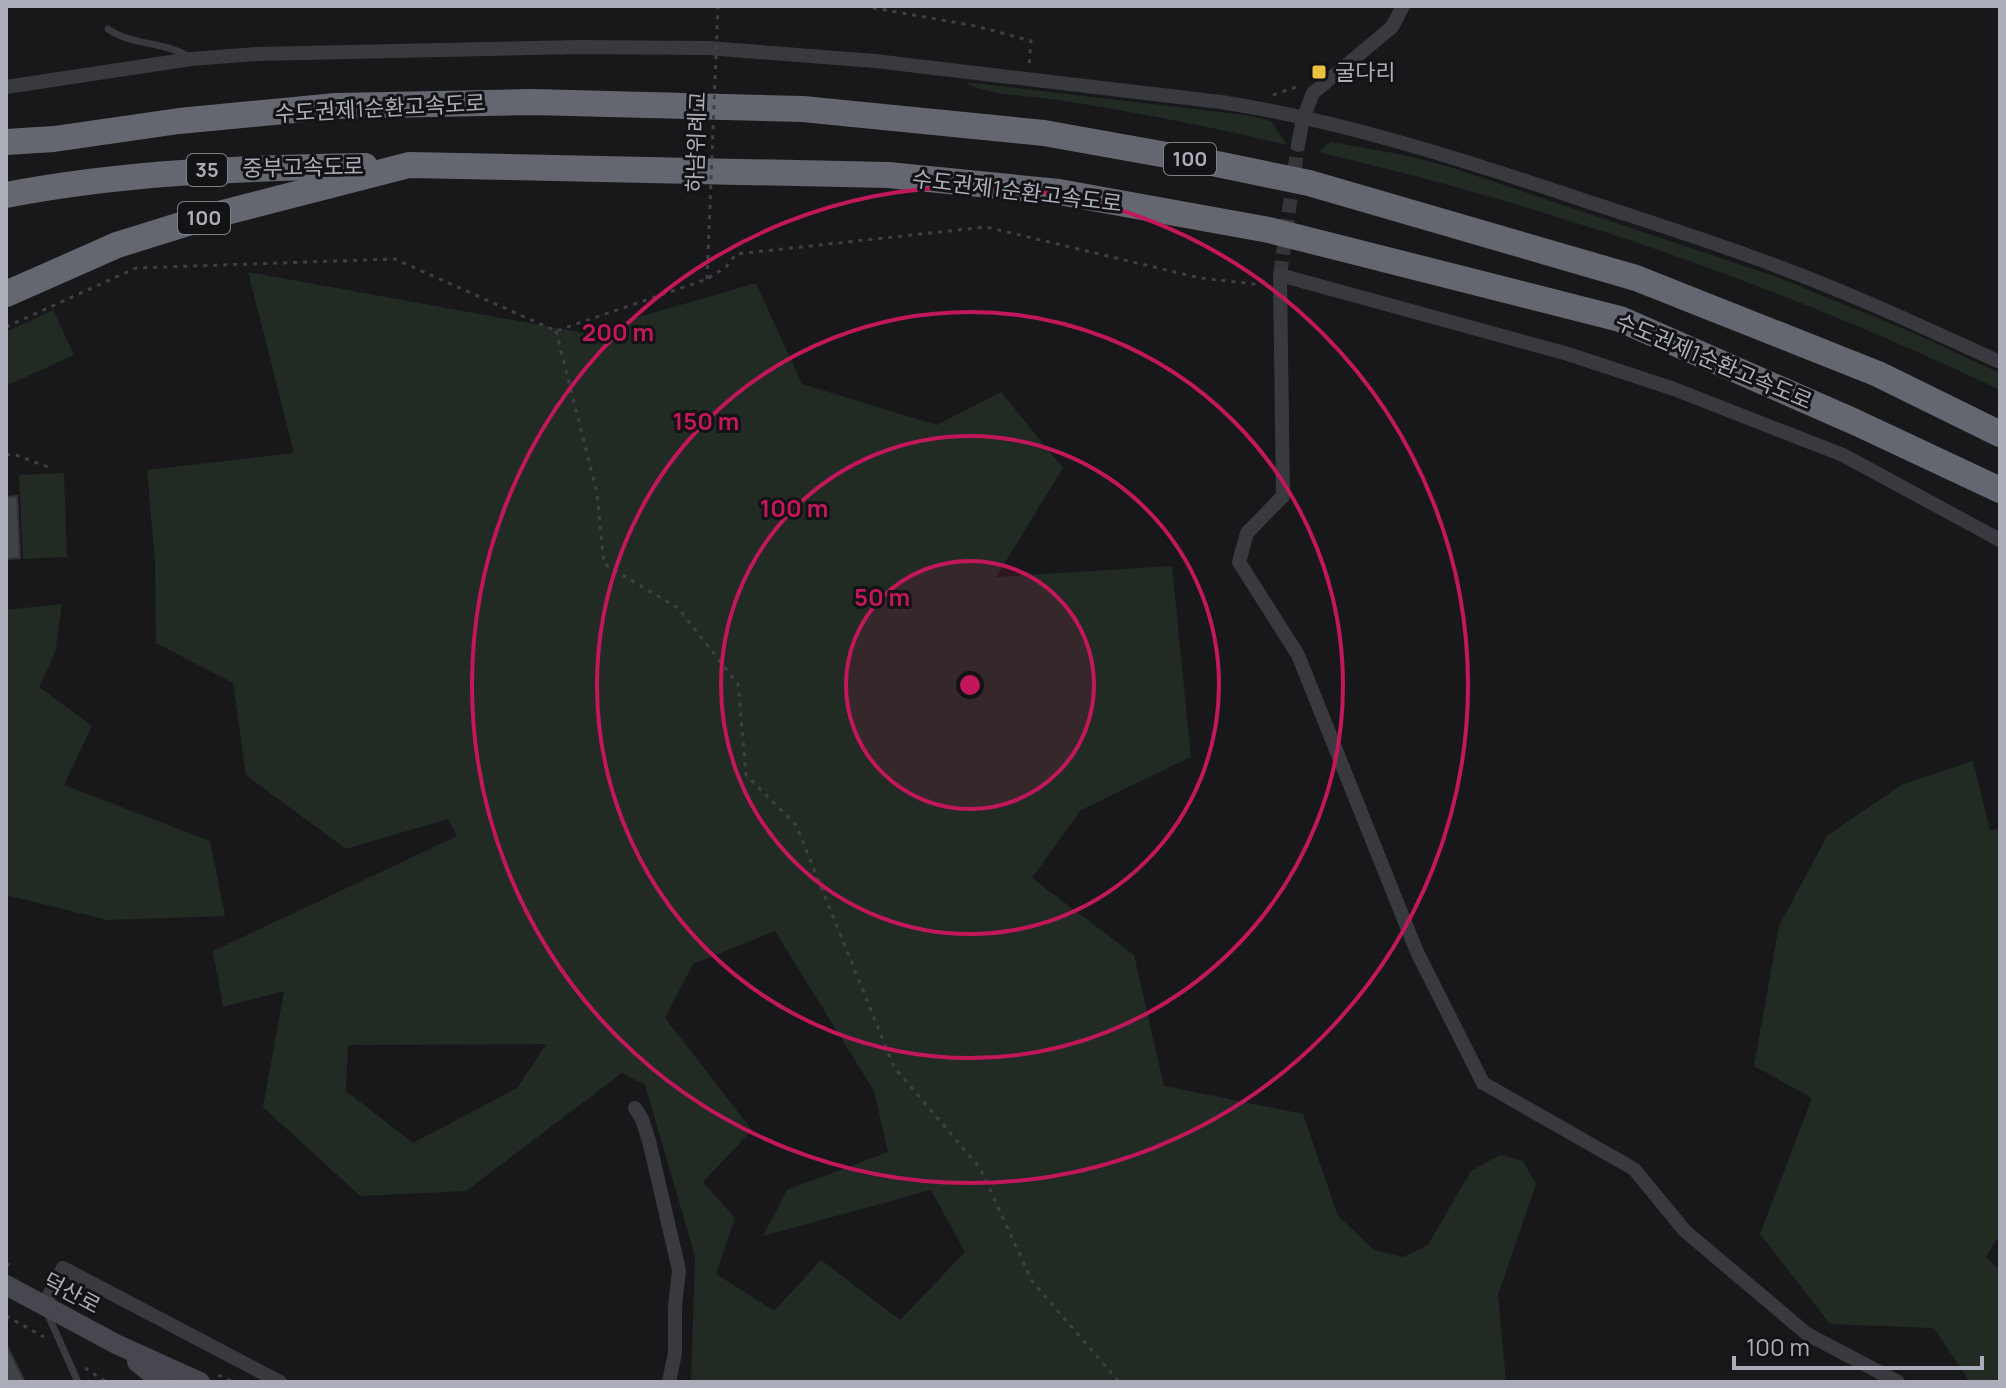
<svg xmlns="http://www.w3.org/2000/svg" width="2006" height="1388" font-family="Manrope,'Noto Sans KR',sans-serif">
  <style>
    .green { fill: #222a24; fill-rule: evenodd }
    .building { fill: #424347; stroke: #333236; stroke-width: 2 }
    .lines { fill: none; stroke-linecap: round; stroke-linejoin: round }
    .minor-tunnel { stroke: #35363a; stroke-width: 14; stroke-dasharray: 14 7; stroke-linecap: butt }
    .path { stroke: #3f4046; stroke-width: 3; stroke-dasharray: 4 6; stroke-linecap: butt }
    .service { stroke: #393a3f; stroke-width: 7 }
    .minor { stroke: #393a3f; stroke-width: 14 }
    .secondary { stroke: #47484f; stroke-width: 20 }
    .motorway { stroke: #656770; stroke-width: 26 }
    .path-bridge { stroke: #3f4046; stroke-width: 3; stroke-dasharray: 4 6; stroke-linecap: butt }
    .ring { fill: none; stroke: #c2185b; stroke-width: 4 }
    .poi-dot { fill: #ebc23f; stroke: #131315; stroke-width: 3 }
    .labels { text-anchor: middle; stroke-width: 6; stroke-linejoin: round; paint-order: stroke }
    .shield { fill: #131315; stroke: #7d8088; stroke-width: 2 }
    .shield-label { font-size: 20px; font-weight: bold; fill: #abaeb9 }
    .poi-label { font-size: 22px; fill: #abaeb9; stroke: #131315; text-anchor: start }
    .street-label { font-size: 22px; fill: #abaeb9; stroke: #131315 }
    .centre { fill: #c2185b; stroke: #131315; stroke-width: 4 }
    .ring-label { font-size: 24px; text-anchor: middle; font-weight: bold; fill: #c2185b; stroke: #131315; stroke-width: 6; stroke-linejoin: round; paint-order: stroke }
  </style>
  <rect width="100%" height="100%" fill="#18181a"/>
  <g class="green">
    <path d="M965 82 1245 115 1271 121 1287 145C1213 127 1139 113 1065 101 1037 96 985 96 965 82Z"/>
    <path d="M1331 142 1404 155 1450 167 1777 277 1911 332 2000 373V390C1782 286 1554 207 1318 152Z"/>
    <path d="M248 272 584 333 756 283 802 384 937 425 1001 392 1063 468 996 577 1172 566 1191 757 1081 810 1032 878 1134 955 1164 1086 1303 1114 1338 1216 1374 1250 1403 1257 1428 1245 1471 1171 1500 1155 1523 1161 1536 1184 1498 1295 1506 1382H691L695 1256 645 1085 622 1073 466 1191 360 1196 263 1107 284 991 223 1007 213 951 457 836 448 819 346 849 246 775 233 683 156 643 155 562 147 470 294 453ZM775 931 874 1091 888 1152 787 1190 763 1236 931 1190 965 1252 900 1320 821 1260 774 1311 716 1274 735 1218 703 1182 752 1130 665 1018 693 964ZM348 1045 545 1044 546 1045 517 1088 413 1143 346 1091Z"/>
    <path d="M53 310 74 355 6 386V332Z"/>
    <path d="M64 473 67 557 23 559 19 475Z"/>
    <path d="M62 604 55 653 39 687 92 726 64 785 210 841 225 916 107 920 6 895V610Z"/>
    <path d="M1973 761 1990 830 2000 829V1234L1986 1257 2000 1271V1382H1970L1934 1328 1830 1324 1760 1234 1812 1098 1754 1066 1779 926 1827 836 1901 785Z"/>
  </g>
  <g class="building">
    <path d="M17 496 20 558 6 559V497Z"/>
    <path d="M6 1344 25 1382H6Z"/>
  </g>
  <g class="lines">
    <path class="minor-tunnel" d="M1280 275 1298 145"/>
    <g class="path">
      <path d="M863 6 976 26 1031 41 1029 66"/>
      <path d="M1273 95 1299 86"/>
      <path d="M6 327 136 268 395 259 556 331 707 279 726 267 736 254 986 227 1200 278 1254 284 1267 280"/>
      <path d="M556 331 597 493 604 564 678 608 738 684 746 775 796 825 894 1067 980 1168 1032 1281 1119 1382"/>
      <path d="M6 455 13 454 48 467"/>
      <path d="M6 1263 13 1268"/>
      <path d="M6 1316 44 1337"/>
      <path d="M85 1368 106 1382"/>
      <path d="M218 1375 233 1382"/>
    </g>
    <g class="service">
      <path d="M108 29C132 46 164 41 189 57"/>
      <path d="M48 1315 78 1382"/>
    </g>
    <g class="minor">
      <path d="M6 87 191 59 257 54 579 47 708 48 875 61 1221 102C1342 121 1461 159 1577 198 1640 219 1704 239 1766 262 1846 291 1923 327 2000 362"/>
      <path d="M1298 145 1303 119 1313 93 1392 27 1403 6"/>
      <path d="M635 1108 642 1119 649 1141 679 1270 675 1307V1353L669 1382"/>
      <path d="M44 1305 63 1268 280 1382"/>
      <path d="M1898 1382 1807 1334 1685 1231 1634 1169 1483 1083 1417 952 1298 655 1239 562 1247 533 1283 496 1280 275 1568 354 1674 389 1843 455 2000 540"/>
    </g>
    <g class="secondary">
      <path d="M6 1285 116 1344 200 1382"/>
      <path d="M137 1362 162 1382"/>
    </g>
    <g class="motorway">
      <path d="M6 142 54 139 179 121 336 106 532 102 803 109 1044 133 1217 164 1309 183 1636 278 1878 374 2000 434"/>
      <path d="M6 195C125 172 245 168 365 166"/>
      <path d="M6 294 117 245 207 217 409 165 888 175 1059 192 1269 230 1620 319 1855 422 2000 490"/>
    </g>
    <path class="path-bridge" d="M707 279 718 6"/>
  </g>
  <circle cx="970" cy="685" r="124" fill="#c2185b" fill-opacity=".12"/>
  <g class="ring">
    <circle cx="970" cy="685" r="124"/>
    <circle cx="970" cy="685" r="249"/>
    <circle cx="970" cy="685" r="373"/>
    <circle cx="970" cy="685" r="498"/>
  </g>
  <rect class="poi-dot" x="1311" y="64" width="16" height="16" rx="4"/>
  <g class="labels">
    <g class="shield">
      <rect x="1164" y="143" width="52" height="32" rx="6"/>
      <rect x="187" y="154" width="40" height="32" rx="6"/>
      <rect x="178" y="202" width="52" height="32" rx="6"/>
    </g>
    <g class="shield-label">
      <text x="1190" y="166">100</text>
      <text x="207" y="177">35</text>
      <text x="204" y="225">100</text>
    </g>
    <g class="poi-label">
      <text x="1335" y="80">굴다리</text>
    </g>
    <g class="street-label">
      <text transform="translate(380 108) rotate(-3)" y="8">수도권제1순환고속도로</text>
      <text transform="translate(696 142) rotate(-88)" y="8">하남위례교</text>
      <text transform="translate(303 167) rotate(-1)" y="8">중부고속도로</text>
      <text transform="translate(1017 191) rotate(7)" y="8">수도권제1순환고속도로</text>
      <text transform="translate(1714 361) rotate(23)" y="8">수도권제1순환고속도로</text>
      <text transform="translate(72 1293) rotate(28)" y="8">덕산로</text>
    </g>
  </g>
  <circle cx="970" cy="685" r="12" class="centre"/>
  <g class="ring-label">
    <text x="618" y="341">200 m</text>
    <text x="706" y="430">150 m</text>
    <text x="794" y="517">100 m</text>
    <text x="882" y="606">50 m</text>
  </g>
  <rect width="2006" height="1388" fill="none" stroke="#abaeb9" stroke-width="16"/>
  <path d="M1734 1356v12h248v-12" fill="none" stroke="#abaeb9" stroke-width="4"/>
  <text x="1746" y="1356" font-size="24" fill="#abaeb9" stroke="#131315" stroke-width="6" paint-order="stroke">100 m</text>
</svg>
